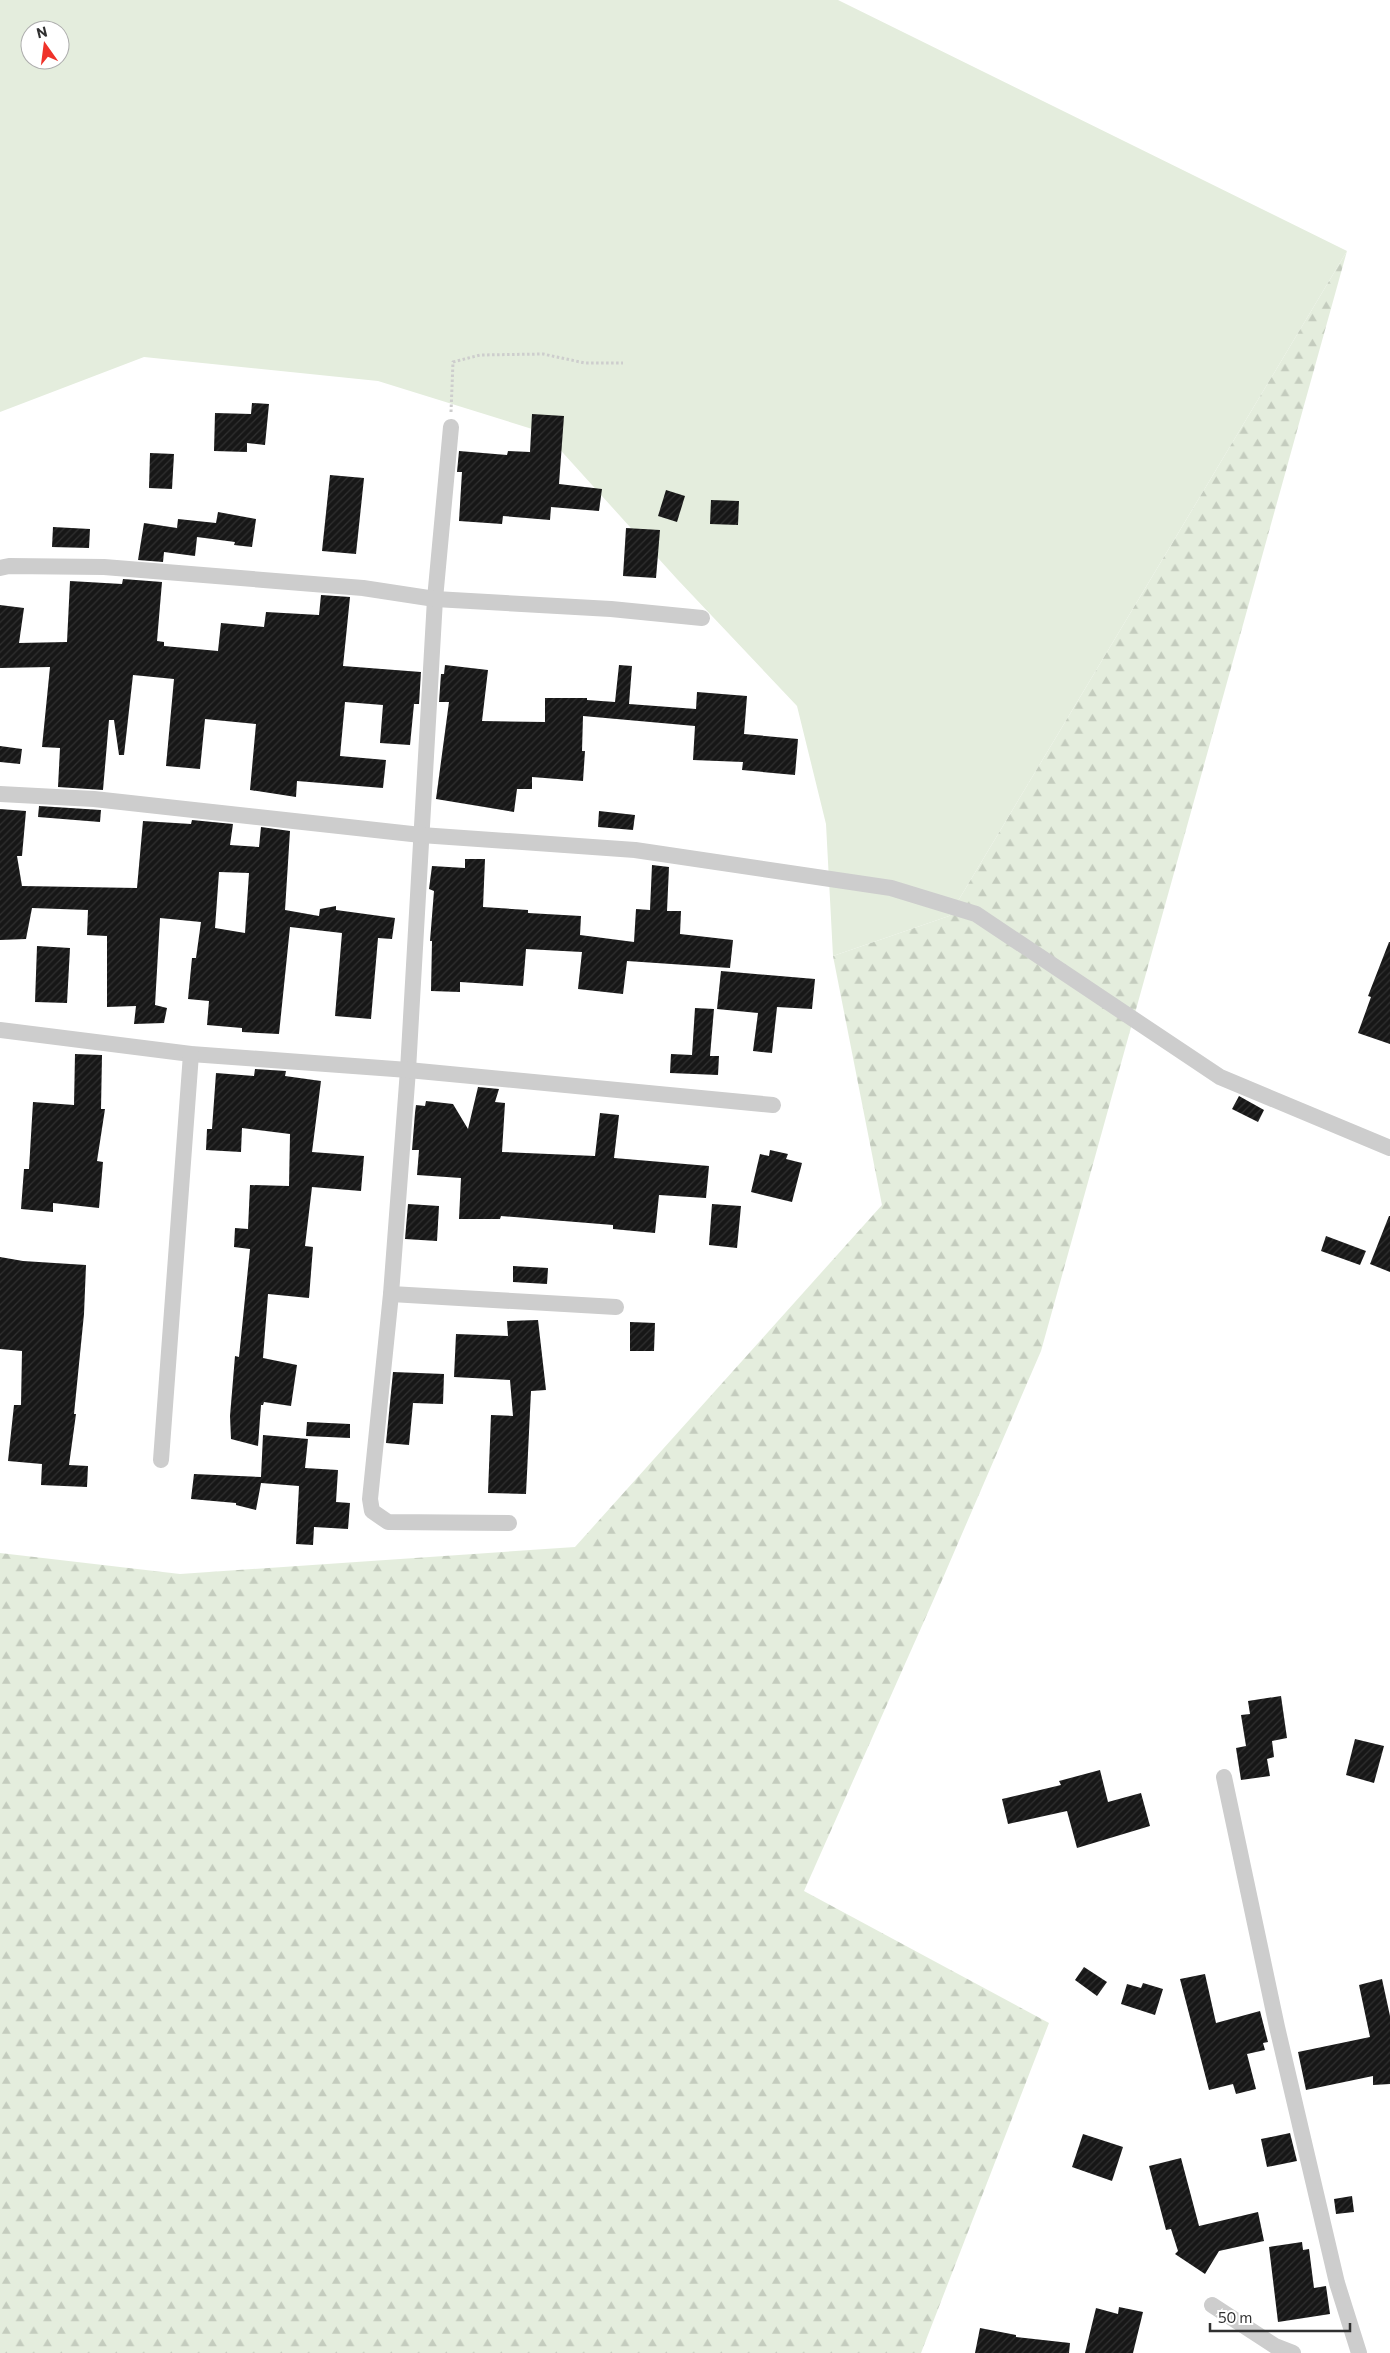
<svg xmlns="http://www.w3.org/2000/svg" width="1390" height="2353" font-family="Commissioner,sans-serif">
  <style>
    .green { fill: #e4eddd; fill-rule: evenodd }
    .forest { fill: url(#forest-firs) }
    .building { fill: url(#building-hatch); fill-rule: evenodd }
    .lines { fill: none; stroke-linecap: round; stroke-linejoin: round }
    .path { stroke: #cdcdcd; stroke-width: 3; stroke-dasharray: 2.5 2.5; stroke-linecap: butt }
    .minor { stroke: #cdcdcd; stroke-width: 16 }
  </style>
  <defs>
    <pattern id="forest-firs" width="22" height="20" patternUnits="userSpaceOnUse" patternTransform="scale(1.25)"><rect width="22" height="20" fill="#e4eddd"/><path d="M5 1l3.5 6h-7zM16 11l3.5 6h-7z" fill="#c4ccbe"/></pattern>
    <pattern id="building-hatch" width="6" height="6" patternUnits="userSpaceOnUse" patternTransform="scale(1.25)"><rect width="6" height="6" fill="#171717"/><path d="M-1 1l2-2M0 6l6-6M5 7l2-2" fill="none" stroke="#303030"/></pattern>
  </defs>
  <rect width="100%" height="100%" fill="#fff"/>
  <path class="green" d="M0 0H838L1347 251 949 916 833 956 826 824 797 706 677 579 545 433 378 381 144 357 0 412ZM30 30H60V60H30Z"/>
  <path class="forest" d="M1347 251 1041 1351 933 1601 804 1891 1049 2023 921 2353H0V1553L180 1574 575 1547 882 1205 833 956 949 916Z"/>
  <g class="building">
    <path d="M252 403 269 404 265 445 247 443V452L214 451 215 413 251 414Z"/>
    <path d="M532 414 564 416 559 484 602 489 599 511 551 507 550 520 503 516 502 524 459 521 462 472H457L459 451 507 455 508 451 530 452Z"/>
    <path d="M150 453 174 454 172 489 149 488Z"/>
    <path d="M330 475 364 478 356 554 322 551Z"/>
    <path d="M666 490 685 496 677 522 658 516Z"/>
    <path d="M711 500 739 501 738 525 710 524Z"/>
    <path d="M218 512 256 519 252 547 234 545 235 542 197 537 195 556 164 552 163 562 138 560 144 523 177 528 178 519 216 523Z"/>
    <path d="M53 527 90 529 89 548 52 547Z"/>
    <path d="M626 528 660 530 656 578 623 576Z"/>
    <path d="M123 579 162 582 157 641 164 642V646L218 651 221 623 264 627 266 612 319 615 321 595 350 597 343 666 421 672 419 704H414L410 745 380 743 383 705 345 702 340 756 386 760 383 788 297 781 296 797 250 790 256 724 205 719 200 769 166 766 174 679 133 675 124 755H119L114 720H109L103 790 58 787 60 748 42 747 50 667 0 668V605L24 608 19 643 67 642 70 581 122 584Z"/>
    <path d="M445 665 488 670 482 721 545 722V698H587V700L615 702 619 665 632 666 629 704 696 709 697 692 747 696 744 734 798 739 795 775 742 770 743 762 693 760 695 726 583 716 582 751H585L583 781 532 777V789H517L514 812 436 799 449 702H439L441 674H444Z"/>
    <path d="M0 746 22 749 20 764 0 762Z"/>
    <path d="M39 806 101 810 100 822 38 817Z"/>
    <path d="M0 809 26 811 22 856H17L22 886 137 888 143 821 191 824 192 820 233 824 230 845 259 847 261 827 290 831 285 910 319 916 320 909 336 906V910L395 918 392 939 378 938 371 1019 335 1016 342 933 290 927 279 1034 242 1032V1028L207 1025 209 1001 188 999 192 958H196L201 922 160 918 155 1005 167 1008 164 1023 134 1024 136 1006 107 1007V936L87 935 88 910 32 908 26 939 0 940ZM219 872 249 873 245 933 215 928Z"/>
    <path d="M599 811 635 815 633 830 598 827Z"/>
    <path d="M465 859H485L483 907 528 910V913L581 916 580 935 634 942 636 909 650 910 652 865 669 867 667 911H681L680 934 733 940 730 968 627 961 623 994 578 989 582 952 526 949 523 986 460 982V992L431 991 432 941H430L434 891 429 889 432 866 465 868Z"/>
    <path d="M1389 942H1390V1044L1358 1033 1371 997 1368 996Z"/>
    <path d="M37 946 70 948 67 1003 35 1002Z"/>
    <path d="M721 971 815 979 812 1009 777 1007 772 1053 753 1051 758 1013 717 1009Z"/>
    <path d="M695 1008 714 1009 710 1056H719L718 1075 670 1073 671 1054 692 1055Z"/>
    <path d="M75 1054 102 1055 101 1109H105L97 1161 103 1162 99 1208 53 1203V1212L21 1209 24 1169H29L33 1102 74 1105Z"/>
    <path d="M255 1069 286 1071 285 1076 321 1081 312 1152 364 1156 361 1191 312 1187 305 1246 313 1247 309 1298 268 1294 263 1358 297 1365 291 1406 264 1402 263 1405H261L258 1446 231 1439 230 1416 235 1356 239 1357 250 1249 234 1247 235 1228 248 1229 250 1185 289 1186 290 1134 242 1128 241 1152 206 1150 207 1129H212L216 1073 254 1076Z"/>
    <path d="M478 1087 499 1089 495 1102 505 1103 502 1152 595 1156 600 1113 619 1115 614 1158 709 1166 706 1198 659 1195 655 1233 613 1229V1225L501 1216 500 1219H459L461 1178 417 1175 419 1150H412L415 1113 416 1105 425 1106 426 1101 453 1104 468 1129Z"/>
    <path d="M1239 1096 1264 1110 1258 1122 1232 1109Z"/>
    <path d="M770 1150 788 1154 786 1159 802 1163 792 1202 751 1192 760 1154 769 1156Z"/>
    <path d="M408 1204 439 1206 437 1241 405 1239Z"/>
    <path d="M712 1204 741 1206 737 1248 709 1245Z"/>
    <path d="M1389 1216H1390V1272L1370 1264Z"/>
    <path d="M1326 1236 1366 1251 1360 1265 1321 1251Z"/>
    <path d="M0 1257 23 1261 86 1265 84 1314 74 1414H76L69 1465 88 1466 87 1487 41 1485 42 1464 8 1461 14 1405H21L22 1351 0 1349Z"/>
    <path d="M513 1266 548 1268 547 1284 513 1282Z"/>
    <path d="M538 1320 546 1390 531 1391 526 1494 488 1493 491 1415 513 1416 510 1380 454 1377 456 1334 508 1336 507 1321Z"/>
    <path d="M630 1322 655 1323 654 1351H630Z"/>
    <path d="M393 1372 444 1374 443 1404 413 1403 409 1445 386 1443Z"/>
    <path d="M307 1422 350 1424V1438L306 1436Z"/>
    <path d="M263 1435 308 1439 305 1468 338 1470 336 1502 350 1503 348 1529 314 1527 313 1545 296 1544 299 1486 261 1483 256 1510 236 1505V1503L191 1499 194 1474 261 1477Z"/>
    <path d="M1281 1696 1287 1738 1272 1741 1274 1757 1267 1759 1270 1776 1241 1780 1236 1748 1246 1746 1241 1715 1250 1714 1248 1701Z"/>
    <path d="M1355 1739 1384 1746 1374 1783 1346 1775Z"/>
    <path d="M1100 1770 1108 1802 1141 1793 1150 1826 1077 1848 1067 1811 1008 1824 1002 1799 1061 1785 1059 1781Z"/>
    <path d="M1084 1967 1107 1982 1097 1996 1075 1980Z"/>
    <path d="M1205 1974 1216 2023 1260 2011 1268 2042 1263 2043 1265 2050 1247 2054 1256 2089 1236 2094 1233 2084 1209 2090 1180 1979Z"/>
    <path d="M1382 1979 1390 2016V2084L1373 2085V2076L1306 2090 1298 2052 1370 2037 1359 1985Z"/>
    <path d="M1143 1983 1163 1989 1155 2015 1121 2004 1127 1984 1141 1988Z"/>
    <path d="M1290 2133 1297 2161 1267 2167 1261 2139Z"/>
    <path d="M1083 2134 1123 2147 1112 2181 1072 2167Z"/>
    <path d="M1181 2158 1199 2226 1258 2212 1264 2241 1219 2251 1205 2274 1175 2254 1178 2251 1171 2229 1166 2230 1149 2166Z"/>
    <path d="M1352 2196 1354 2212 1336 2214 1334 2199Z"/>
    <path d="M1302 2242 1303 2250 1309 2249 1314 2288 1326 2286 1330 2314 1278 2322 1269 2247Z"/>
    <path d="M1119 2307 1143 2312 1133 2353H1085L1096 2308 1118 2314Z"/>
    <path d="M980 2328 1016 2335V2337L1070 2343 1069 2353H975Z"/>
  </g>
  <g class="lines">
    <path class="path" d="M451 412 453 362 480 355 543 354 585 363H623"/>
    <g class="minor">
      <path d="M451 427 435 599 408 1070 391 1294 370 1499 372 1511 388 1522 509 1523"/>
      <path d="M0 568 9 566 104 567 363 588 435 599 611 609 702 618"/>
      <path d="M0 794 94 799 421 835 635 850 891 888 976 914 1220 1077 1390 1148"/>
      <path d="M0 1030 191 1054 408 1070 773 1105"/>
      <path d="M391 1294 616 1307"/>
      <path d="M161 1460 191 1054"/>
      <path d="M1224 1777 1277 2027 1337 2283 1359 2353"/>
      <path d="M1212 2305 1275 2346 1293 2353"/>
    </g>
  </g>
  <g transform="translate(45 45) rotate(346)"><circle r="24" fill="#ffffff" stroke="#acacac"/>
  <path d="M0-4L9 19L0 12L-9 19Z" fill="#ef3229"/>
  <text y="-8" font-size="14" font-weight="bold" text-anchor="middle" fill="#303030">N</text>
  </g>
  <path d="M1210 2323v8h140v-8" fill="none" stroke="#303030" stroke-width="2.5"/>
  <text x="1218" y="2323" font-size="15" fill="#303030" stroke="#ffffff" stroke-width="4" paint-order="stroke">50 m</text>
</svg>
